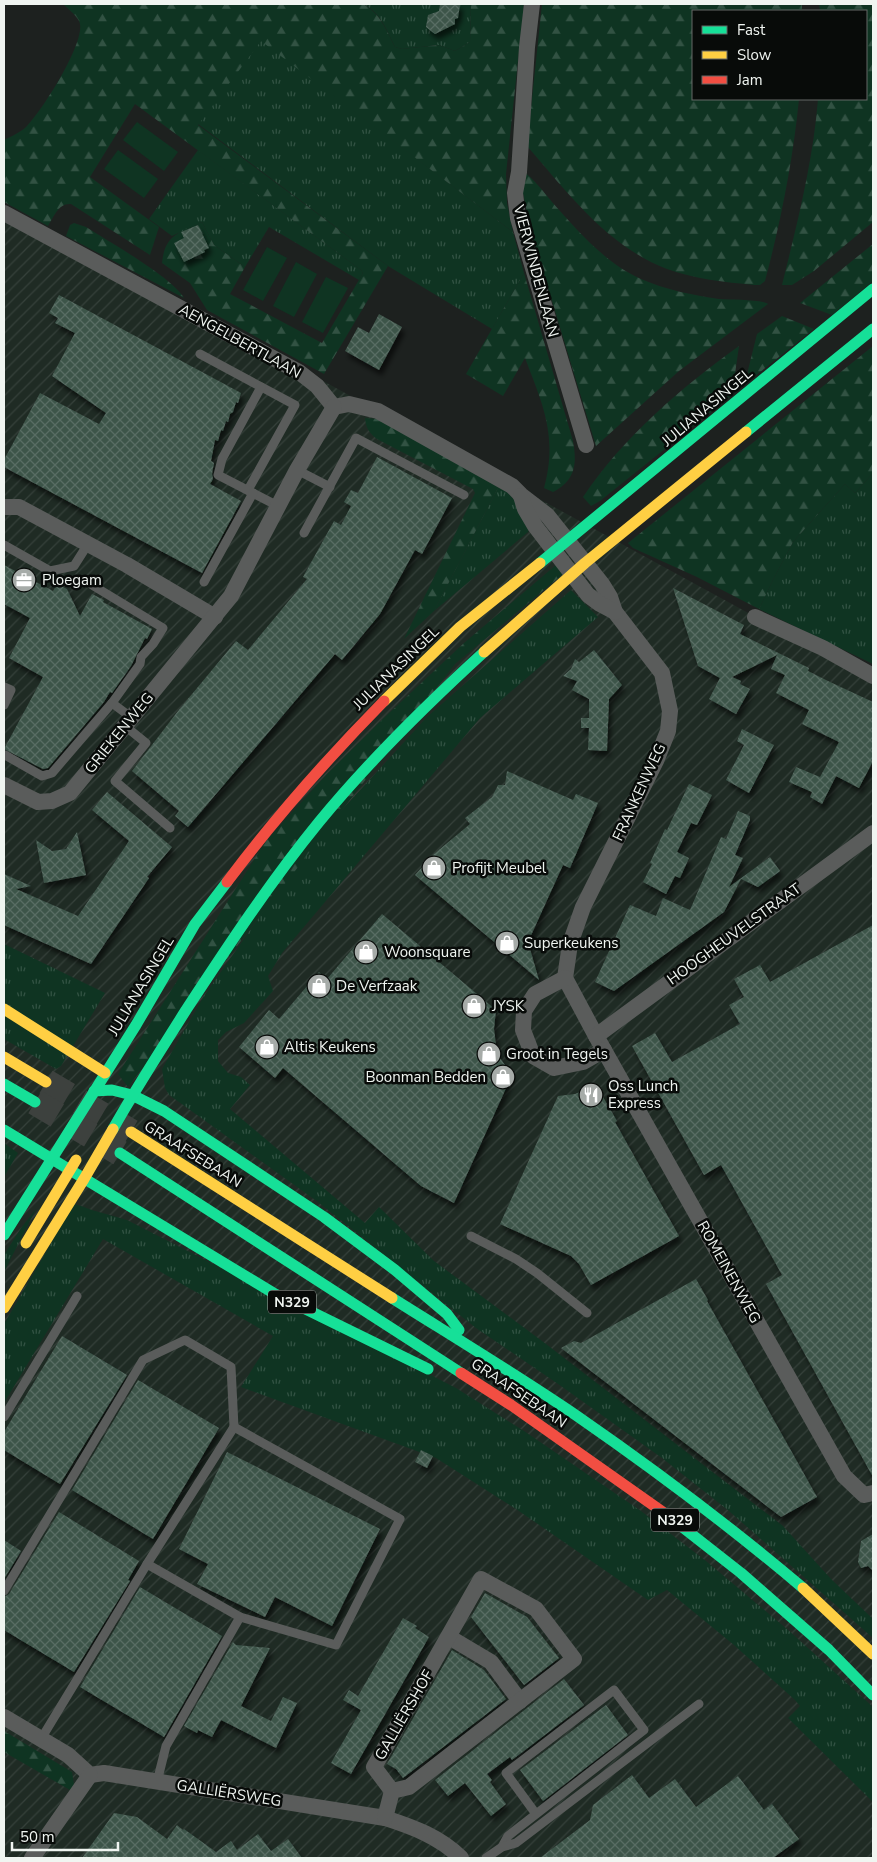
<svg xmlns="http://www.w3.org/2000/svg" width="877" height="1862" font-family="'Nunito Sans',sans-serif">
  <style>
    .industrial { fill: url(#industrial-furrows) }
    .grass { fill: url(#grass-tufts) }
    .forest { fill: url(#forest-firs) }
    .garden { fill: #0f3422 }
    .building { fill: url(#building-cross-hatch); filter: url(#shadow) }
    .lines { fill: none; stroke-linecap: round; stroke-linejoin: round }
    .primary-tunnel { stroke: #3d413e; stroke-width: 26; stroke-dasharray: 26 13; stroke-linecap: butt }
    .lane { stroke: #5a5c5b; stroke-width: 9 }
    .street { stroke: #5a5c5b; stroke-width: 16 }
    .fast { stroke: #16e098; stroke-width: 11 }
    .slow { stroke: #ffcf43; stroke-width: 11 }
    .jam { stroke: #f24e42; stroke-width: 11 }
    .labels { text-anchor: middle; stroke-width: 5; stroke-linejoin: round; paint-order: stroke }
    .shield { fill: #080b09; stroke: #aaafab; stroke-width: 1 }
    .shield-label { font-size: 14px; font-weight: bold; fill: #f0f5f1 }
    .street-label { font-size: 15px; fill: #f0f5f1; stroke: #080b09 }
    .poi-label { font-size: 15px; fill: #f0f5f1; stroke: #080b09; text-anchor: start }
  </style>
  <defs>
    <pattern id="industrial-furrows" width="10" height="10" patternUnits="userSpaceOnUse" patternTransform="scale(1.25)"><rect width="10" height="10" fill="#1f2b24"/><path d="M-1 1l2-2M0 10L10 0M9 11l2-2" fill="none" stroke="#35403a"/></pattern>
    <pattern id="grass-tufts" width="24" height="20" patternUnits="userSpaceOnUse" patternTransform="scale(1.25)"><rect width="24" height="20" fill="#0f3422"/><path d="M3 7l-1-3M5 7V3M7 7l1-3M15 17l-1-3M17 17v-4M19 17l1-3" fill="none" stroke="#325243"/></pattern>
    <pattern id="forest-firs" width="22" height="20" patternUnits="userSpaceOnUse" patternTransform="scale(1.25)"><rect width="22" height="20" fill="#0f3422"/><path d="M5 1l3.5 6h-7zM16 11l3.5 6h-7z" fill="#325243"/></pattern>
    <pattern id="building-cross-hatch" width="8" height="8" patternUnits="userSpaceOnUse" patternTransform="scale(1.25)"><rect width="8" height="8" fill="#3d5449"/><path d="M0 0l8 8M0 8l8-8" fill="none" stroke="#596d64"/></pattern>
    <filter id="shadow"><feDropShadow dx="3" dy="5.5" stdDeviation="2.5" flood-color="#0009"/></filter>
  </defs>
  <rect width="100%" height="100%" fill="#1d211f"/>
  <path class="industrial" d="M4 207 873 681V1858H4Z"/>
  <g class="grass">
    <path d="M364 4H471L470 42 455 51 439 45 402 49 395 47C387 30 380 13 364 4Z"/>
    <path d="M261 40 513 232 524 273 492 329 388 266 198 124Z"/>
    <path d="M198 150 361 270 363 273 359 280 269 227 245 267 214 245 202 222 172 236 149 219Z"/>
    <path d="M873 473V664L759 609 774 578 793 542 845 484 855 493Z"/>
    <path d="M500 484 516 502 530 526 528 532 434 611Z"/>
    <path d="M571 590 598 617 480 718 282 953 268 976 273 991 244 1023 226 1032 218 1040V1061L228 1073 241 1077 250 1085 230 1109 365 1223 379 1207 434 1261 546 1344 783 1526 831 1579 873 1619V1638L729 1511 662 1458 561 1386 476 1328 318 1202 179 1102 169 1095 165 1088 162 1069 204 996 309 846 427 717Z"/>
    <path d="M4 944 105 993 61 1066 56 1069 4 1039Z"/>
    <path d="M4 1143 18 1153 4 1177Z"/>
    <path d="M74 1204C83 1206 90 1210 99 1212 108 1215 118 1217 127 1220L456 1388 524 1431 641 1511 706 1561 787 1629 873 1707V1802L788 1718 800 1706 795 1700 734 1645 667 1590 648 1600 516 1509 436 1458 241 1387 273 1336 103 1239 4 1403V1324Z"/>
    <path d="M36 1209 4 1272V1255L21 1228Z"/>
  </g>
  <g class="forest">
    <path d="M63 4H363C380 13 387 31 395 47L402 49 439 45 455 51 470 42 471 4H524L506 174 507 203 513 232 261 41 198 125 388 266 324 374 207 310 190 283 162 263C165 234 179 233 202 222L214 245 245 267 230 294 322 343 363 273 361 270 135 104 90 177 159 227 150 255 71 204C58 203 54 217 48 226L4 202V140C12 136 21 132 27 126 42 111 84 45 80 24 79 17 68 9 63 4Z"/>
    <path d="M542 4H802V11H693V99H799C793 160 781 221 765 281L760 285H754C724 282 695 279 667 269 607 246 568 193 527 146Z"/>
    <path d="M819 4H873V222L814 271 792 285H782C797 224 813 162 818 99H866V11H820Z"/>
    <path d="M523 171C534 179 543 191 552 202 578 231 605 263 641 279 666 290 693 295 719 299 731 300 760 299 768 304L679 371 596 446 531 232 523 193Z"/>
    <path d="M74 223 86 227C108 241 173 278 184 298L66 236 70 225Z"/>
    <path d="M873 244V281L832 315 800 303Z"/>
    <path d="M524 273 573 441C577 463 576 480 553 492L544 488C558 437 543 405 525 358L503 396 466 374Z"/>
    <path d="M782 316 814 329 749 381 748 370 757 334Z"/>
    <path d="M739 346 732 395 600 501 591 506 583 497C623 437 682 387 739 346Z"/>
    <path d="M873 346V473L855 493 845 484 793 542 774 578 759 609 697 577 633 548 628 543Z"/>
    <path d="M365 418 379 419 500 484 434 611 404 639 475 493 473 489 377 439C369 433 366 428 365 418Z"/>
    <path d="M556 565 563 574 455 664 128 1087 118 1074 266 841 328 773 385 717 464 643Z"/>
    <path d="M4 1731 72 1772 74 1785 70 1790 4 1752Z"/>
  </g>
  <g class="garden">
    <path d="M137 122 178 152 164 171 123 140Z"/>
    <path d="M118 150 158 179 144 198 104 169Z"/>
    <path d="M267 247 287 258 263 301 243 290Z"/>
    <path d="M296 262 317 274 294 317 273 306Z"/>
    <path d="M326 277 348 288 323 333 302 322Z"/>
  </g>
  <g class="building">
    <path d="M440 4H460L458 18 455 19V24L435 34 426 27 428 15 439 11Z"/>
    <path d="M198 225 209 248 204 250 205 252 184 262 174 243 184 238 181 232Z"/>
    <path d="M59 295 241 393 238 403 236 402 233 412 230 414 228 422 226 421 223 431 221 430 218 441 215 440 211 461 214 463 212 474 213 479 210 484 241 501 202 573 4 467V460L40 393 99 424 106 413 52 376 75 333 55 323 58 318 49 313Z"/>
    <path d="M379 314 402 327 379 370 345 351 358 327 369 333Z"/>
    <path d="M377 457 452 498 422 554 415 550 380 614 342 660 335 654 188 827 175 816 179 811 132 771 178 711 236 641 248 650 307 579 303 577 334 521 341 525 351 506 344 502 351 490 358 493Z"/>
    <path d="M4 565 53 591 57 584 67 589 80 616 92 594 104 600 103 602 152 629 147 639 145 638 131 666 112 693 110 692 104 702 48 768 43 769 4 749 43 677 9 658 30 618 4 604Z"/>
    <path d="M673 588 744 625 740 634 809 668 808 671 830 682 873 702V761L859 788 836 776 822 804 810 797 812 792 789 782 796 767 820 777 839 742 802 724 809 710 776 693 785 675 771 669 777 655 732 677 741 681 740 684 750 689 736 714 709 699 720 678 698 666Z"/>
    <path d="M594 650 622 685 609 699 607 751 588 750 589 728H581V718H589V699L572 690 577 681 563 676 571 669 575 659 579 662Z"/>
    <path d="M742 729 774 745 749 793 726 780 744 745 737 741Z"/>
    <path d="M507 771 573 800 576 794 598 803 570 868 563 865 528 942 539 980 415 875 434 854 470 824 465 818 492 797 498 785H505Z"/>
    <path d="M689 784 712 795 697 825 691 823 677 852 689 858 680 878 675 876 666 894 643 882 652 864 650 863 665 829 667 830Z"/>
    <path d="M107 792 172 847 147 877 149 878 91 964 4 925V874L31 886 16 889 78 916 129 841 92 810Z"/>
    <path d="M738 811 750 816V820L735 855 743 858 729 887 770 857 780 871 758 887 741 879 724 912 614 991 595 982 630 905 656 916 663 898 690 910 721 837 726 839Z"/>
    <path d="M77 832 86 875 44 883 36 840 52 851 66 849Z"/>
    <path d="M382 914 496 1010 494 1029 496 1045 500 1058 512 1075 454 1203 421 1186 283 1068 275 1078 239 1047 269 1010 279 1019 319 972 327 979Z"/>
    <path d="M873 925V1477L766 1284 782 1275 721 1165 704 1175 632 1046 655 1033 672 1062 740 1024 729 1005 744 997 734 979 760 965 770 982Z"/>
    <path d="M596 1085 617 1121 615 1122 679 1236 591 1285 579 1264 571 1256 500 1224 558 1096 575 1094Z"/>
    <path d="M696 1279 708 1300 707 1301 817 1497 781 1517 561 1348 574 1341 581 1343Z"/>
    <path d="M62 1336 127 1375 60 1484 4 1450V1432Z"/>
    <path d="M138 1380 219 1428 153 1539 72 1490Z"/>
    <path d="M421 1450 433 1456 427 1468 415 1462Z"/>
    <path d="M227 1452 380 1529 332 1626 275 1597 265 1617 197 1584 208 1564 179 1549Z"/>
    <path d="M59 1512 139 1561 128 1580 130 1581 74 1672 4 1630V1597L9 1594Z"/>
    <path d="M873 1534V1571L868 1566 861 1568 858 1562 861 1541Z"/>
    <path d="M4 1540 21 1551 4 1579Z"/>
    <path d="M140 1587 222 1636 164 1737 80 1687Z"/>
    <path d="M485 1593 527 1617 559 1658 524 1685 471 1617Z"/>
    <path d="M403 1618 417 1626 415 1628 429 1637 351 1774 331 1763 361 1710 343 1700 349 1690 358 1696Z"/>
    <path d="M233 1642 236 1645 270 1648 241 1706 271 1721 283 1697 297 1703 276 1748 221 1720 212 1737 198 1730 197 1733 184 1726Z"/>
    <path d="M452 1650 484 1670 506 1699 403 1778 396 1769 387 1764Z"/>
    <path d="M564 1679 584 1705 512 1760 510 1757 487 1774 492 1780 490 1782 506 1804 491 1816 465 1783 448 1796 435 1780Z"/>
    <path d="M606 1705 628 1735 543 1801 520 1770Z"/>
    <path d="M632 1775 649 1798 675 1779 696 1807 738 1776 764 1810 772 1804 799 1839 773 1858H540L590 1820 593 1805Z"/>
    <path d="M114 1813 137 1817 167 1839 177 1825 183 1830 184 1829 216 1852 231 1841 237 1850 258 1834 271 1851 288 1839 302 1858H82Z"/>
  </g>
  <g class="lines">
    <g class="primary-tunnel">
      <path d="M46 1082 131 1132"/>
      <path d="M35 1102 120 1153"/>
    </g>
    <g class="lane">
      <path d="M200 354 295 405 248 490"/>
      <path d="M261 387 222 459 218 475 278 506"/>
      <path d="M297 470 330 487"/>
      <path d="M304 533 356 438 464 495"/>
      <path d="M4 545 50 571 74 566 88 544"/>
      <path d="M204 582 253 493"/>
      <path d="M4 687 11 690 4 705"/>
      <path d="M112 703 132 718"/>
      <path d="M125 726 146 743 115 781 170 828"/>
      <path d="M5 755 42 776 52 773 112 703 140 664 141 657 153 644 163 628 92 585"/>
      <path d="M471 1236 516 1259 537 1273 587 1313"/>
      <path d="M4 1417 77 1296"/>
      <path d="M147 1564 234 1427"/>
      <path d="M4 1591 143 1360 185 1340 231 1367 234 1427 400 1519 336 1645 240 1617 166 1746 157 1782"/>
      <path d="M41 1739 147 1564 240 1617"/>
      <path d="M502 1847 508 1836 644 1730 614 1690 506 1773 536 1814"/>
      <path d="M486 1858 502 1847 516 1843 699 1704"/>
    </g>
    <g class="street">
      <path d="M532 4 527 47 519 172 515 193 518 218 586 445"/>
      <path d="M4 213 299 372 317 386 334 407"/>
      <path d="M334 407 349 404 378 411 512 486 521 495 547 515 602 584 610 597 615 612 662 673 670 711 668 731 656 761 583 907 570 944 565 978 596 1036 844 1476 864 1495 873 1493"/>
      <path d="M521 496 525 509 535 526 588 595 600 604 615 612"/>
      <path d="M4 507H19L127 565 215 617"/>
      <path d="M755 617 823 648 873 676"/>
      <path d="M4 785 38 802 52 801 70 793 231 596 297 470 334 407"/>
      <path d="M565 978 535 994 524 1011 523 1030 533 1056 554 1068 583 1062 604 1050"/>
      <path d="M596 1036 873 833"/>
      <path d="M449 1637 491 1662 520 1701"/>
      <path d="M4 1717 68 1755 90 1775 104 1773 385 1818C413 1827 440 1837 461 1858"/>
      <path d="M385 1818 392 1791 374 1767 481 1579 536 1609 574 1659 409 1787 392 1791"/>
      <path d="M32 1858 90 1775"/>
    </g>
    <g class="fast">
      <path d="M746 432 873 329"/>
      <path d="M540 563 873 289"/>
      <path d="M4 1084 35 1102"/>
      <path d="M94 1091 112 1090 132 1095 164 1111 324 1217 395 1270 447 1314 459 1330"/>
      <path d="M113 1129C136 1088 161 1050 186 1010 228 946 270 882 319 822 369 761 426 705 484 652"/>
      <path d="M4 1130 275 1294 428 1369"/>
      <path d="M120 1153 461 1373"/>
      <path d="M4 1235 136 1025 195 924 227 882"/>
      <path d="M392 1298C454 1337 517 1375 577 1416 655 1470 731 1527 803 1588"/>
      <path d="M667 1515 741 1573 829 1650 873 1695"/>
    </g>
    <g class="slow">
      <path d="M484 652 585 563 746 432"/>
      <path d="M384 701 460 627 540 563"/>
      <path d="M4 1009 105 1073"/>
      <path d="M4 1057 46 1082"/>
      <path d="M131 1132 392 1298"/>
      <path d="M26 1243 76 1160"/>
      <path d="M4 1308 84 1179 113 1129"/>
      <path d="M803 1588 873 1654"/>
    </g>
    <g class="jam">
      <path d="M227 882C275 818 328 758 384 701"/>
      <path d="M461 1373 511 1405 667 1515"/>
    </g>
  </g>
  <defs>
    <g id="office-disc" transform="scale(1.25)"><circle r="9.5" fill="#a6aba8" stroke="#080b09"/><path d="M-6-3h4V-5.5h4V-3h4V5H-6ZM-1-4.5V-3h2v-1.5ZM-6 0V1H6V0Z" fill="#fff"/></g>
    <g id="shop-disc" transform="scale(1.25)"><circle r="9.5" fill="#a6aba8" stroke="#080b09"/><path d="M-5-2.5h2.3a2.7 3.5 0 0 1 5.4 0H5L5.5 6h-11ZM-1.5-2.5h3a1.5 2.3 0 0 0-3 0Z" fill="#fff"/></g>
    <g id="restaurant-disc" transform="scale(1.25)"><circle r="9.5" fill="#a6aba8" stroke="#080b09"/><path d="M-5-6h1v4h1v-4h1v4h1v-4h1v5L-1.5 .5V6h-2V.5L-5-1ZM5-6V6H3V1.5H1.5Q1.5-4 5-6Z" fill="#fff"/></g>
  </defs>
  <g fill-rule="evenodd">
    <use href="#office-disc" x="24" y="580"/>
    <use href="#shop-disc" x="434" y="868"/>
    <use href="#shop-disc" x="507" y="943"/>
    <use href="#shop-disc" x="366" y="952"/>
    <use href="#shop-disc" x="319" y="986"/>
    <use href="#shop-disc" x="474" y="1006"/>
    <use href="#shop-disc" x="267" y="1047"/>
    <use href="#shop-disc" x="489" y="1054"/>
    <use href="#shop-disc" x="503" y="1077"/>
    <use href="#restaurant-disc" x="591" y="1095"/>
  </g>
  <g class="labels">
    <g class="shield">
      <rect x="268" y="1290.5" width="48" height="23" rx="4"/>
      <rect x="651" y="1508.5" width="48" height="23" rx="4"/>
    </g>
    <g class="shield-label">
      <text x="292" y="1307">N329</text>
      <text x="675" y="1525">N329</text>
    </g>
    <g class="street-label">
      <text transform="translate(536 271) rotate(75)" y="5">VIERWINDENLAAN</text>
      <text transform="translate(240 341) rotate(29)" y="5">AENGELBERTLAAN</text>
      <text transform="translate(707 407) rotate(-40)" y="5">JULIANASINGEL</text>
      <text transform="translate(396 668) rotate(-44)" y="5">JULIANASINGEL</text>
      <text transform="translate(119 733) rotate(-51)" y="5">GRIEKENWEG</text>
      <text transform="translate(639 792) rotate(-65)" y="5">FRANKENWEG</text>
      <text transform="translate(734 934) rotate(-36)" y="5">HOOGHEUVELSTRAAT</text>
      <text transform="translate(141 986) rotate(-59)" y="5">JULIANASINGEL</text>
      <text transform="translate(193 1154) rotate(32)" y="5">GRAAFSEBAAN</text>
      <text transform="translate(729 1272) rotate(61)" y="5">ROMEINENWEG</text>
      <text transform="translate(519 1393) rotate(34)" y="5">GRAAFSEBAAN</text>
      <text transform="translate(404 1715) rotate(-60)" y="5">GALLIËRSHOF</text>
      <text transform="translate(229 1793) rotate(9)" y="5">GALLIËRSWEG</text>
    </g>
    <g class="poi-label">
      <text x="42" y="585">Ploegam</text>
      <text x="452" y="873">Profijt Meubel</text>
      <text x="524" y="948">Superkeukens</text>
      <text x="384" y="957">Woonsquare</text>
      <text x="336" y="991">De Verfzaak</text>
      <text x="492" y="1011">JYSK</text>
      <text x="284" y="1052">Altis Keukens</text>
      <text x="506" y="1059">Groot in Tegels</text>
      <text x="486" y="1082" text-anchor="end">Boonman Bedden</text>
      <text x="608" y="1091">Oss Lunch<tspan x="608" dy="17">Express</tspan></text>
    </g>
  </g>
  <rect width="877" height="1862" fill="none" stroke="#f0f5f1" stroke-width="10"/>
  <rect x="692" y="10" width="175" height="90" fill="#080b09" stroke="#656966"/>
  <rect x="702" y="26" width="25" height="8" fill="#16e098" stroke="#656966"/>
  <text x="737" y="35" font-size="15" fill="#f0f5f1">Fast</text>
  <rect x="702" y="51" width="25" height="8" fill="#ffcf43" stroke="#656966"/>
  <text x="737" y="60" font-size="15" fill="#f0f5f1">Slow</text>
  <rect x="702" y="76" width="25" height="8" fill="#f24e42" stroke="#656966"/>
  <text x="737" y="85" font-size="15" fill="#f0f5f1">Jam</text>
  <path d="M12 1842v8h106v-8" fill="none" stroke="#f0f5f1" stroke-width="2.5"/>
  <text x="20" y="1842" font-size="15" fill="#f0f5f1" stroke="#080b09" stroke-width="4" paint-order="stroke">50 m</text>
</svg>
